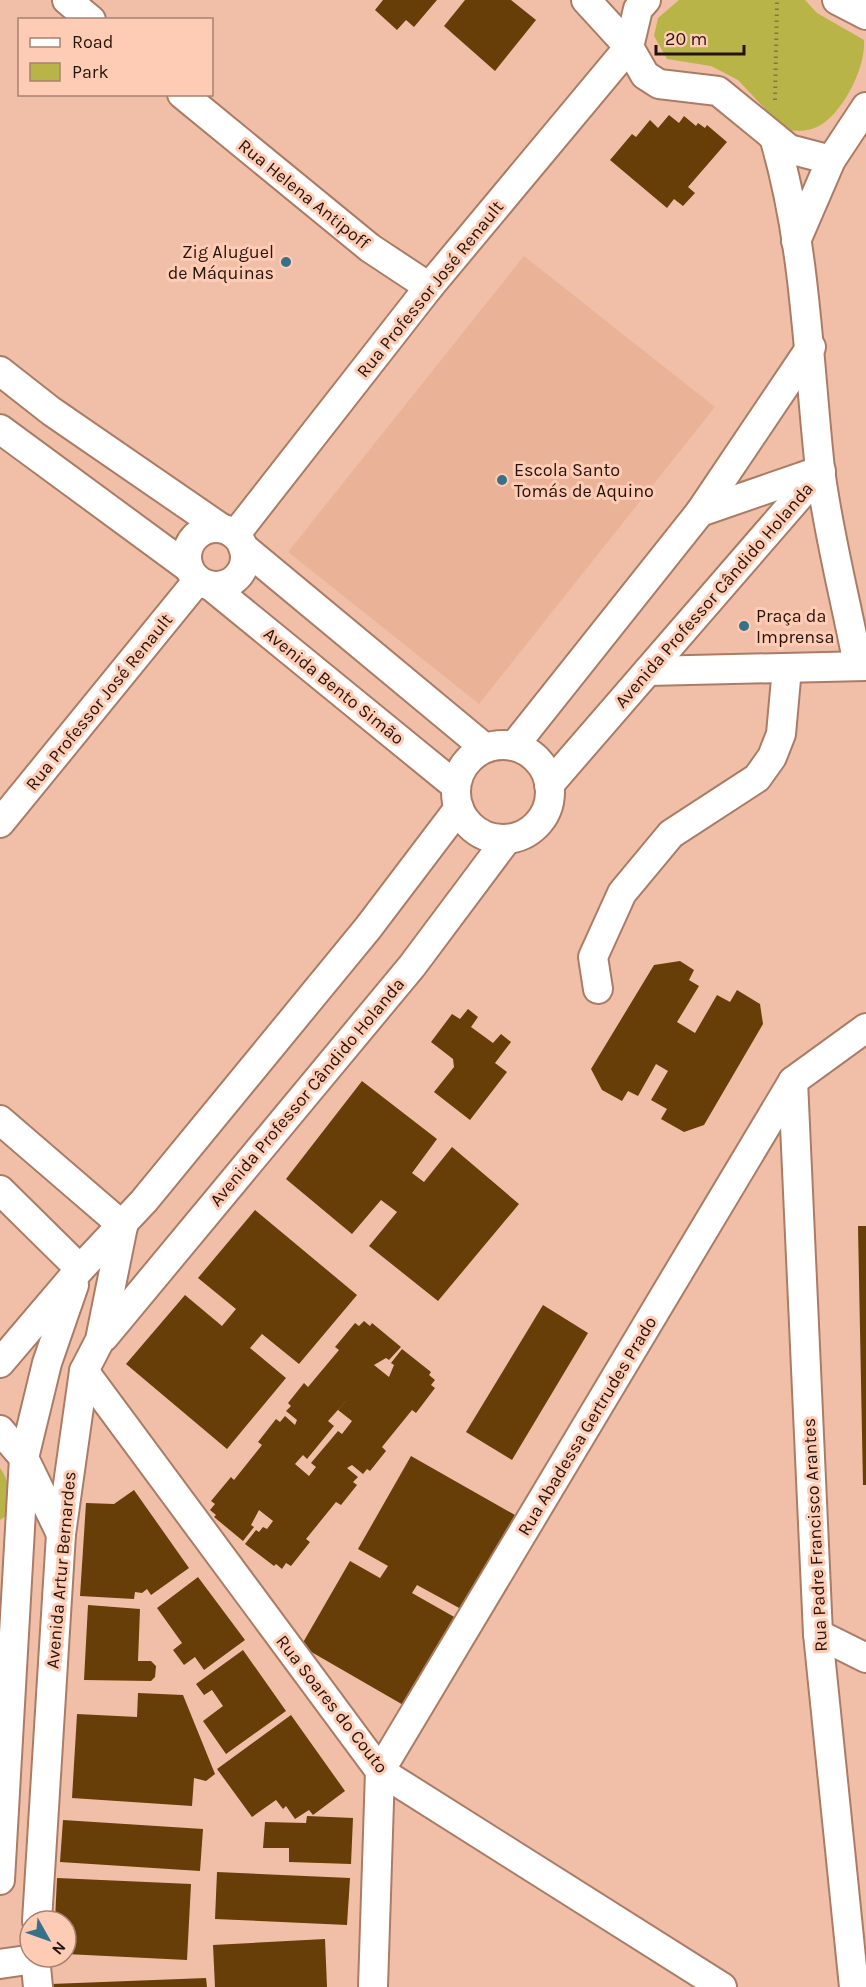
<svg xmlns="http://www.w3.org/2000/svg" width="866" height="1987" font-family="Karla,sans-serif">
  <style>
    .built { fill: #eab397 }
    .green { fill: #b9b448 }
    .building { fill: #673e07; fill-rule: evenodd }
    .lines { fill: none; stroke-linecap: round; stroke-linejoin: round }
    .minor-casing { stroke: #aa7c66; stroke-width: 32 }
    .path { stroke: #8e6c5c; stroke-width: 4; stroke-dasharray: 1.5 4.5; stroke-linecap: butt }
    .minor { stroke: #fff; stroke-width: 28 }
    .poi-dot { fill: #367189; stroke: #feccb4; stroke-width: 2 }
    .labels { text-anchor: middle; stroke-width: 6; stroke-linejoin: round; paint-order: stroke }
    .street-label { font-size: 18px; fill: #25140b; stroke: #feccb4 }
    .poi-label { font-size: 18px; fill: #25140b; stroke: #feccb4; text-anchor: start }
  </style>
  <rect width="100%" height="100%" fill="#f1bfa7"/>
  <path class="built" d="M524 256 715 407 479 704 288 552Z"/>
  <g class="green">
    <path d="M679 0H805L817 13 864 40C866 68 842 115 817 127 807 132 795 131 785 130L738 80 711 66 667 59 654 36 658 18Z"/>
    <path d="M0 1468C12 1484 8 1497 6 1516L0 1520Z"/>
  </g>
  <g class="building">
    <path d="M383 0H437L414 27 406 20 397 30 375 10Z"/>
    <path d="M465 0H511L536 20 495 71 444 26Z"/>
    <path d="M669 115 679 123 684 116 696 126 698 123 705 128 707 125 727 142 688 187 695 193 683 206 674 199 667 208 610 160 632 134 636 137 650 120 658 128Z"/>
    <path d="M680 961 694 970 689 980 699 986 677 1022 695 1033 717 995 730 1002 737 990 760 1004 763 1024 704 1125 684 1132 661 1119 667 1109 651 1100 668 1071 656 1064 638 1096 628 1091 622 1101 602 1090 591 1069 654 965Z"/>
    <path d="M468 1009 478 1017 471 1027 493 1043 501 1034 511 1042 495 1063 507 1072 470 1120 434 1092 454 1067 453 1059 431 1042 452 1014 460 1019Z"/>
    <path d="M362 1081 437 1139 412 1173 424 1182 452 1147 519 1204 438 1301 369 1246 397 1212 381 1200 352 1234 286 1179Z"/>
    <path d="M255 1210 357 1295 299 1364 262 1334 250 1348 286 1378 227 1449 126 1364 185 1295 222 1326 236 1309 198 1278Z"/>
    <path d="M858 1226H866V1485H863Z"/>
    <path d="M543 1305 588 1333 512 1460 466 1432Z"/>
    <path d="M364 1321 370 1326 372 1323 401 1347 389 1360 386 1358 374 1365 389 1377 394 1365 391 1363 402 1349 431 1372 429 1375 435 1380 431 1385 435 1388 416 1413 412 1410 382 1447 386 1451 370 1471 367 1469 363 1474 352 1465 347 1468 358 1477 353 1482 357 1485 341 1505 336 1502 306 1539 310 1542 291 1566 286 1563 282 1569 276 1564 274 1566 245 1544 256 1530 259 1532 263 1527 267 1529 273 1521 259 1510 251 1525 254 1527 243 1541 214 1517 216 1515 210 1510 215 1504 211 1501 231 1477 234 1480 262 1445 258 1442 276 1419 280 1422 285 1416 295 1425 297 1420 286 1411 291 1406 288 1403 304 1383 308 1387 339 1350 335 1347 355 1323 359 1326ZM353 1393 338 1410 352 1421 342 1434 338 1431 311 1463 316 1467 309 1476 295 1464 303 1455 307 1459 334 1426 328 1421Z"/>
    <path d="M411 1456 515 1515 461 1609 417 1585 412 1593 456 1618 405 1706 301 1646 350 1561 380 1578 388 1566 358 1549Z"/>
    <path d="M134 1490 189 1568 151 1595 147 1589 142 1593 135 1592 134 1599 80 1596 86 1503 114 1504Z"/>
    <path d="M198 1577 245 1640 204 1670 195 1657 184 1665 173 1650 182 1643 157 1608Z"/>
    <path d="M88 1605 140 1609 138 1661H151L156 1666 155 1677 151 1681 84 1680Z"/>
    <path d="M243 1650 286 1711 226 1754 203 1721 223 1706 212 1690 204 1695 196 1684Z"/>
    <path d="M138 1693 183 1695 215 1774 206 1781 194 1778 192 1806 72 1798 77 1714 137 1717Z"/>
    <path d="M291 1715 345 1791 313 1815 309 1810 295 1819 286 1806 283 1809 276 1800 252 1817 217 1769Z"/>
    <path d="M307 1816 353 1818 351 1864 289 1862V1848H263L265 1822 306 1823Z"/>
    <path d="M63 1820 203 1829 200 1871 60 1862Z"/>
    <path d="M217 1872 350 1878 347 1925 215 1919Z"/>
    <path d="M57 1878 191 1884 187 1960 66 1954V1921H55Z"/>
    <path d="M325 1939 327 1987H215L213 1945Z"/>
    <path d="M206 1978 207 1987H52L51 1984Z"/>
  </g>
  <g class="lines">
    <g class="minor-casing">
      <g id="minor">
        <path d="M67 0 91 20"/>
        <path d="M586 0 629 47 645 75 659 84 718 91 789 149 831 160"/>
        <path d="M837 0 866 15"/>
        <path d="M182 94 370 248 429 287"/>
        <path d="M774 137C806 245 808 358 820 469 828 533 846 601 858 665"/>
        <path d="M796 241 831 160 866 107"/>
        <path d="M0 371 51 411 221 528"/>
        <path d="M0 429 189 568"/>
        <path d="M700 512 819 471"/>
        <circle cx="216" cy="557" r="29"/>
        <path d="M235 535 429 287 629 47 638 9 646 0"/>
        <path d="M243 547 485 748"/>
        <path d="M211 586 456 786"/>
        <path d="M648 671 866 666"/>
        <circle cx="503" cy="792" r="47"/>
        <path d="M514 746 700 512 811 347"/>
        <path d="M549 785 821 471"/>
        <path d="M0 823 198 580"/>
        <path d="M598 989 593 957 622 893 671 834 757 778 772 757 781 734 787 668"/>
        <path d="M793 1081 818 1634 854 1987"/>
        <path d="M0 1120 123 1226"/>
        <path d="M0 1190 80 1269"/>
        <path d="M104 1337 412 966 507 839"/>
        <path d="M0 1363 80 1269 144 1201 368 928 459 808"/>
        <path d="M84 1371 380 1771 722 1987"/>
        <path d="M0 1430 24 1458 61 1534"/>
        <path d="M818 1634 866 1658"/>
        <path d="M0 1880 24 1458 47 1363 74 1285"/>
        <path d="M37 1921 61 1534 84 1371 100 1340 123 1226"/>
        <path d="M35 1957 38 1987"/>
        <path d="M0 1964 34 1959"/>
        <path d="M373 1987 380 1771 793 1081 866 1028"/>
      </g>
    </g>
    <path class="path" d="M775 100 777 0"/>
    <use href="#minor" class="minor"/>
  </g>
  <g class="poi-dot">
    <circle cx="286" cy="262" r="6"/>
    <circle cx="502" cy="480" r="6"/>
    <circle cx="744" cy="626" r="6"/>
  </g>
  <g class="labels">
    <g class="street-label">
      <text transform="translate(304 194) rotate(39)" y="6">Rua Helena Antipoff</text>
      <text transform="translate(430 289) rotate(-51)" y="6">Rua Professor José Renault</text>
      <text transform="translate(714 595) rotate(-49)" y="6">Avenida Professor Cândido Holanda</text>
      <text transform="translate(334 686) rotate(39)" y="6">Avenida Bento Simão</text>
      <text transform="translate(99 702) rotate(-51)" y="6">Rua Professor José Renault</text>
      <text transform="translate(307 1092) rotate(-50)" y="6">Avenida Professor Cândido Holanda</text>
      <text transform="translate(587 1426) rotate(-59)" y="6">Rua Abadessa Gertrudes Prado</text>
      <text transform="translate(815 1535) rotate(-93)" y="6">Rua Padre Francisco Arantes</text>
      <text transform="translate(61 1570) rotate(-85)" y="6">Avenida Artur Bernardes</text>
      <text transform="translate(332 1704) rotate(52)" y="6">Rua Soares do Couto</text>
    </g>
    <g class="poi-label">
      <text x="274" y="258" text-anchor="end">Zig Aluguel<tspan x="274" dy="21">de Máquinas</tspan></text>
      <text x="514" y="476">Escola Santo<tspan x="514" dy="21">Tomás de Aquino</tspan></text>
      <text x="756" y="622">Praça da<tspan x="756" dy="21">Imprensa</tspan></text>
    </g>
  </g>
  <rect x="18" y="18" width="195" height="78" fill="#feccb4" stroke="#a78270" stroke-width="1.5"/>
  <rect x="30" y="38" width="30" height="9" fill="#ffffff" stroke="#a78270" stroke-width="1.5"/>
  <text x="72" y="48" font-size="18" fill="#25140b">Road</text>
  <rect x="30" y="63" width="30" height="18" fill="#b9b448" stroke="#a78270" stroke-width="1.5"/>
  <text x="72" y="78" font-size="18" fill="#25140b">Park</text>
  <g transform="translate(48 1939) rotate(130)"><circle r="28" fill="#feccb4" stroke="#a78270" stroke-width="1.5"/>
  <path d="M0-4.5L10 22L0 15L-10 22Z" fill="#367189"/>
  <text y="-9" font-size="16" font-weight="bold" text-anchor="middle" fill="#25140b">N</text>
  </g>
  <path d="M656 45v9h88v-9" fill="none" stroke="#25140b" stroke-width="3"/>
  <text x="665" y="45" font-size="18" fill="#25140b" stroke="#feccb4" stroke-width="4.5" paint-order="stroke">20 m</text>
</svg>
